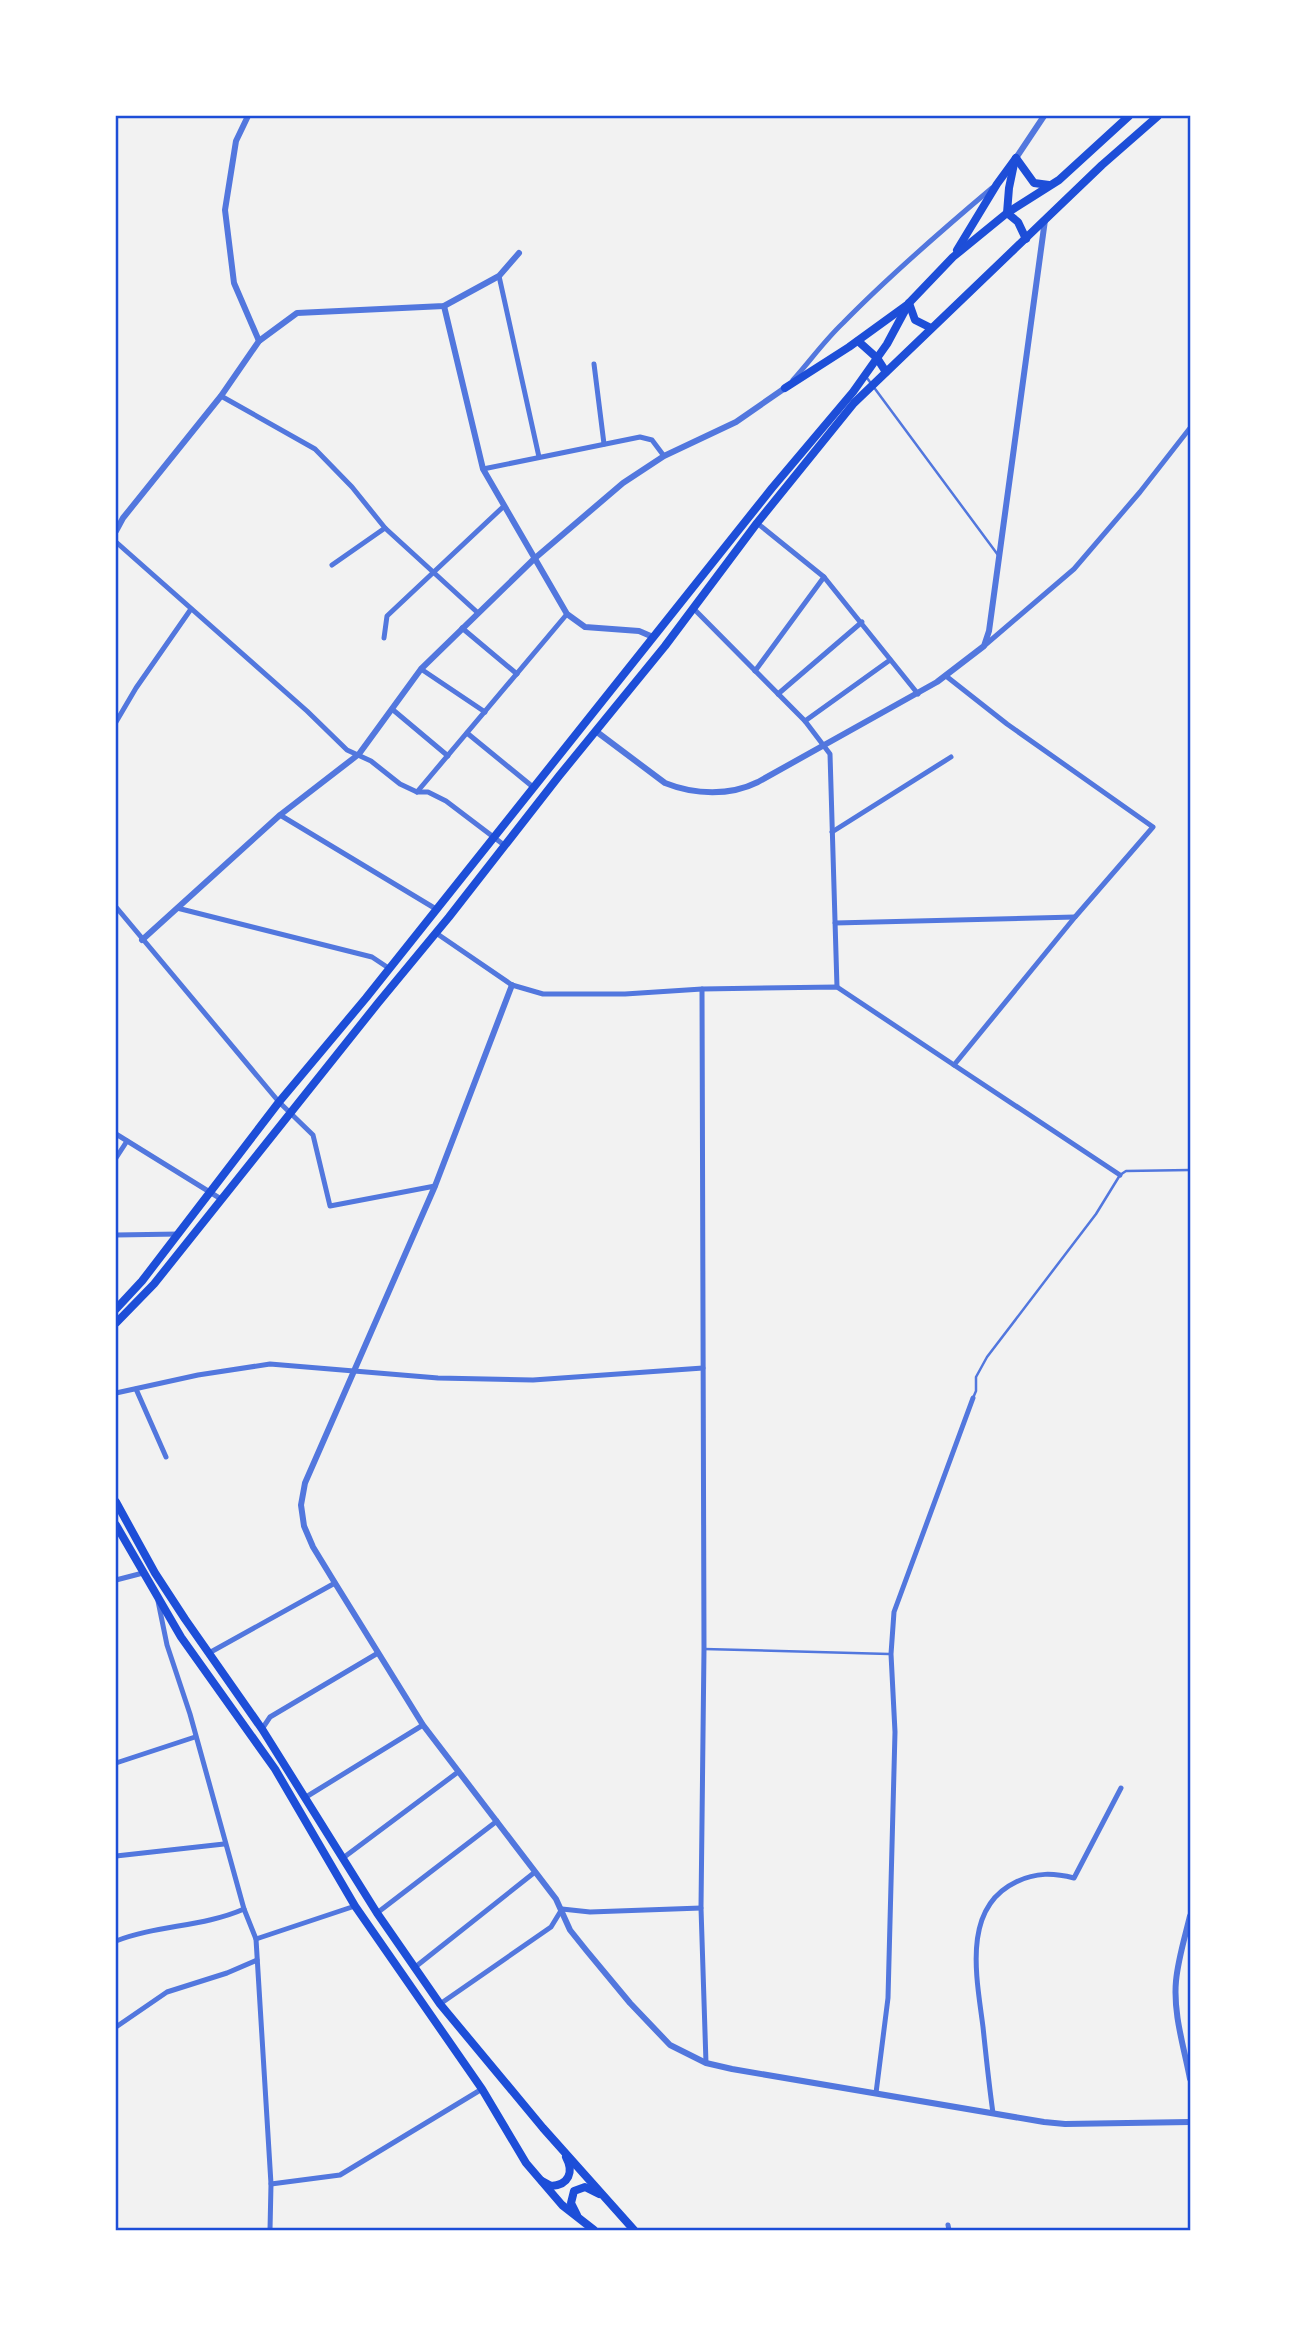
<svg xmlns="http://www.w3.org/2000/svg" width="1306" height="2346" font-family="'Noto Sans',sans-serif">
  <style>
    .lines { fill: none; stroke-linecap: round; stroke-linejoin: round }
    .service { stroke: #5277de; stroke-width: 2.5 }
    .minor { stroke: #5277de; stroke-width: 5 }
    .tertiary { stroke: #5277de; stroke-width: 6 }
    .primary { stroke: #1d4ed8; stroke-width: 8 }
    .neatline { fill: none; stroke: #1d4ed8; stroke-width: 2.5 }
  </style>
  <rect width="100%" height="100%" fill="#f2f2f2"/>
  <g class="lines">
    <g class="service">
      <path d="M867 378 998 555"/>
      <path d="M973 1398 976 1391V1377L987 1357 1096 1214 1120 1175 1126 1171 1190 1170"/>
      <path d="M704 1649 889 1654"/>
    </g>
    <g class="minor">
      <path d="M499 276 539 457"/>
      <path d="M594 364 604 444"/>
      <path d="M793 380C810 361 825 340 843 323 890 275 941 231 992 188"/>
      <path d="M221 396 315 449 352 487 385 528"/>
      <path d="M483 469 640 437 652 440 664 456"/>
      <path d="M757 523 824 577 918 694"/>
      <path d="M116 542 307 711 347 750 371 761 400 784 417 792H428L446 801 504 845"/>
      <path d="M332 565 385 528 478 613"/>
      <path d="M694 609 805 721 830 754 837 987"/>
      <path d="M462 628 517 674"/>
      <path d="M384 638 387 616 504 506"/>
      <path d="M984 646 1074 569 1140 492 1190 428"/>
      <path d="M421 669 485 712"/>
      <path d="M755 671 824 577"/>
      <path d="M778 694 862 622"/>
      <path d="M392 709 448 756"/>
      <path d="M805 721 890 660"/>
      <path d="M116 722 136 688 191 609"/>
      <path d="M467 733 533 787"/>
      <path d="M417 792 567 614"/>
      <path d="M280 815 436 909"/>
      <path d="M832 832 951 757"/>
      <path d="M116 907 279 1102 313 1135 330 1206 435 1186"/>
      <path d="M177 908 372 957 390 969"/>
      <path d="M835 923 1075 917"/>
      <path d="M436 933 512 985 543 994H625L702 989 837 987 954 1065 1075 917 1153 827 1007 724 946 676"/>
      <path d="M702 989 704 1649 701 1908 706 2063"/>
      <path d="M954 1065 1120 1175"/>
      <path d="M116 1134 221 1199"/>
      <path d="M116 1158 127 1141"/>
      <path d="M116 1235 179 1234"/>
      <path d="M136 1389 166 1457"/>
      <path d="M116 1393 198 1375 270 1364 438 1378 533 1380 703 1368"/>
      <path d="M116 1580 143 1573"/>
      <path d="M158 1601 167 1645 190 1714 244 1909 256 1939 271 2184 270 2230"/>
      <path d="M209 1653 335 1583"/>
      <path d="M262 1729 270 1717 378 1653"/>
      <path d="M116 1763 195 1737"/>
      <path d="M306 1797 423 1725"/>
      <path d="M116 1856 224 1844"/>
      <path d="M343 1858 458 1772"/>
      <path d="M377 1913 497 1821"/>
      <path d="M256 1939 355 1906"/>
      <path d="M116 1941C157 1925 203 1927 244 1909"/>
      <path d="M414 1968 535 1872"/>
      <path d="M440 2004 551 1927 562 1909 590 1912 701 1908"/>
      <path d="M116 2027 167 1992 227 1973 257 1960"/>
      <path d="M876 2093 888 1998 895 1732 891 1654 894 1612 973 1398"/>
      <path d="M993 2113C989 2085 986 2056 983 2027 977 1979 961 1908 1016 1882 1036 1872 1054 1873 1074 1878L1121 1788"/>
      <path d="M271 2184 340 2175 482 2089"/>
      <path d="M948 2225 949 2230"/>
    </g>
    <g class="tertiary">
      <path d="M248 116 236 141 225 210 234 283 259 341"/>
      <path d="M1016 158 1044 116"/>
      <path d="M444 306 483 469 567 614 585 627 639 631 653 637"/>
      <path d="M116 531 123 518 221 396 259 341 297 313 444 306 499 276 519 253"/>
      <path d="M597 732 665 783C695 795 730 796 758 782L937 682 984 646 989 631 1045 220"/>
      <path d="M142 940 280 815 359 754 421 669 534 559 623 483 664 456 736 422 785 388"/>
      <path d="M512 985 435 1186 305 1483 301 1505 304 1526 313 1547 335 1583 423 1725 556 1899 570 1930 586 1950 630 2003 670 2045 706 2063 732 2069 1044 2122 1065 2124 1190 2122"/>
      <path d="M1190 1916C1185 1937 1178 1959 1176 1981 1173 2014 1184 2047 1190 2079"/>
    </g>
    <g class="primary">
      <path d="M1016 158 1034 183 1049 185"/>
      <path d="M1014 164 1009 188 1007 213 1018 222 1026 239"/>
      <path d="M957 250 997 184 1016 158"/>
      <path d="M909 303 915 320 931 328"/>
      <path d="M858 341 877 358 886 372"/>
      <path d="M785 388 849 347 907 305"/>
      <path d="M116 1309 142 1281 279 1102 366 998 772 488 853 392 887 344 909 303 953 257 1007 213 1059 180 1129 116"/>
      <path d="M116 1323 154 1284 378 1003 449 917 559 776 665 646 757 523 854 403 1102 165 1158 116"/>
      <path d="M116 1502 155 1573 185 1619 262 1729 377 1913 440 2004 543 2128 634 2230"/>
      <path d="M116 1525 181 1637 275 1769 355 1906 482 2089 526 2163 562 2205 594 2230"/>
      <path d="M542 2181 551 2186C569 2185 574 2172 566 2157"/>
      <path d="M577 2215 571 2203 574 2191 585 2187 599 2194"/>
    </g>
  </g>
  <rect width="1306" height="2346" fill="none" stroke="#ffffff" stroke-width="234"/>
  <rect x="117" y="117" width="1072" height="2112" class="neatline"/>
</svg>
